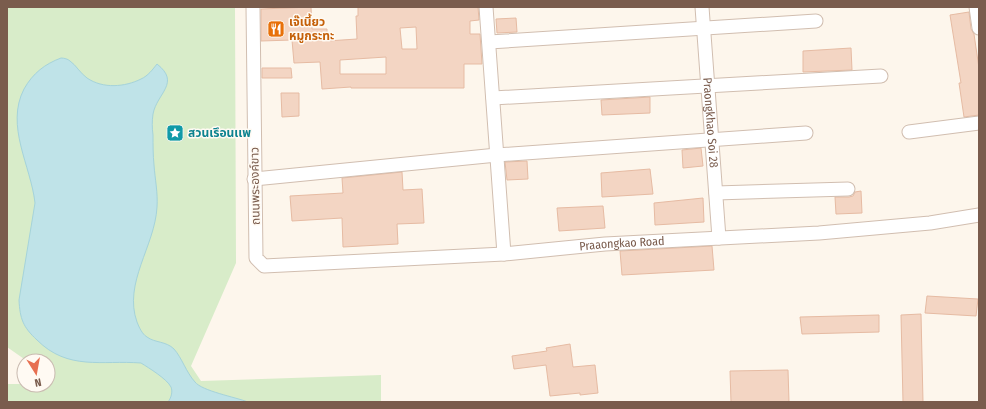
<svg xmlns="http://www.w3.org/2000/svg" width="986" height="409" font-family="'Fira Sans Condensed','Noto Sans Thai',sans-serif">
  <style>
    .green { fill: #d8ecc9 }
    .water { fill: #bfe3e8; stroke: #a5d3da }
    .building { fill: #f3d5c3; stroke: #e6bba3; fill-rule: evenodd }
    .lines { fill: none; stroke-linecap: round; stroke-linejoin: round }
    .minor-casing { stroke: #d1beb0; stroke-width: 15 }
    .minor { stroke: #fff; stroke-width: 13 }
    .labels { text-anchor: middle; stroke-width: 3; stroke-linejoin: round; paint-order: stroke }
    .food-label { font-size: 12px; font-weight: bold; fill: #c56008; stroke: #fffaf3; text-anchor: start }
    .street-label { font-size: 12px; fill: #7a5c4d; stroke: #fffaf3 }
    .culture-label { font-size: 12px; font-weight: bold; fill: #0d838f; stroke: #fffaf3; text-anchor: start }
  </style>
  <rect width="100%" height="100%" fill="#fdf6ec"/>
  <path class="green" d="M7 7H235L236 263 191 366 201 381 381 375V402H7V384H23L24 379V385H48V361H27L7 347Z"/>
  <path class="water" d="M61 58C64 58 68 59 70 61 76 65 80 73 87 78 103 89 125 87 141 79 148 76 153 69 157 64 181 83 157 93 153 114 152 121 152 128 153 135 153 145 153 155 154 165 155 179 158 193 157 207 155 246 123 283 137 322 139 327 142 334 147 337 155 343 166 341 174 349 182 358 186 372 195 382 202 391 235 397 248 402H168C171 398 173 392 171 387 167 379 149 368 141 363 102 360 68 371 37 340 23 327 20 319 19 300L35 203C31 166 5 126 24 89 33 73 45 64 61 58Z"/>
  <g class="building">
    <path d="M311 7 312 29H327V41L357 39 356 16H358V7H478L479 20 470 21V34H480L482 64H464V88H351V87L322 89 320 62 294 63 292 40 261 41V9ZM416 27 417 49H402L400 28ZM386 57V74H340V60Z"/>
    <path d="M969 12 971 29 974 34 975 41 979 68V115L964 117 959 83H961L950 15Z"/>
    <path d="M516 18 517 32 497 33 496 19Z"/>
    <path d="M851 48 852 70 803 72V51Z"/>
    <path d="M262 68H291L292 78H262Z"/>
    <path d="M281 93H299V116L282 117Z"/>
    <path d="M650 97V113L602 115 601 100Z"/>
    <path d="M701 148 703 166 683 168 682 150Z"/>
    <path d="M527 161 528 179 507 180 505 162Z"/>
    <path d="M650 169 653 194 602 197 601 173Z"/>
    <path d="M402 172 403 190 422 189 424 223 397 224 398 244 343 247 342 218 292 221 290 196 343 193 342 178Z"/>
    <path d="M861 191 862 213 836 214 835 197H849L853 196 855 192Z"/>
    <path d="M703 198 704 222 655 225 654 203Z"/>
    <path d="M603 206 605 228 559 231 557 208Z"/>
    <path d="M712 246 714 270 622 275 620 251Z"/>
    <path d="M927 296 978 299 976 316 925 313Z"/>
    <path d="M921 314 923 402H903L901 315Z"/>
    <path d="M879 315V332L802 334 800 317Z"/>
    <path d="M570 344 573 367 595 365 598 393 580 395V393L550 396 546 365 514 369 512 356 547 351 546 348Z"/>
    <path d="M788 370 789 402H731L730 371Z"/>
  </g>
  <g class="lines">
    <g class="minor-casing">
      <g id="minor">
        <path id="s1" d="M253 7 256 258 264 266 504 254 605 244 819 233 930 223 979 215"/>
        <path d="M486 7 504 254"/>
        <path id="s2" d="M702 7 719 238"/>
        <path d="M976 7 979 28"/>
        <path d="M489 42 816 21"/>
        <path d="M493 98 881 76"/>
        <path d="M909 132 979 123"/>
        <path d="M254 179 497 155 806 133"/>
        <path d="M716 193 848 189"/>
      </g>
    </g>
    <use href="#minor" class="minor"/>
  </g>
  <defs>
    <g id="restaurant-square" transform="scale(0.9)"><rect x="-9" y="-9" width="18" height="18" rx="4" fill="#e8710a" stroke="#fffaf3"/><path d="M-5-6h1v4h1v-4h1v4h1v-4h1v5L-1.5 .5V6h-2V.5L-5-1ZM5-6V6H3V1.5H1.5Q1.5-4 5-6Z" fill="#fff"/></g>
    <g id="sight-square" transform="scale(0.9)"><rect x="-9" y="-9" width="18" height="18" rx="4" fill="#0f9aa8" stroke="#fffaf3"/><path d="M0-6L1.8-2.2L6-1.7L2.9 1.2L3.7 5.4L0 3.3L-3.7 5.4L-2.9 1.2L-6-1.7L-1.8-2.2Z" fill="#fff"/></g>
  </defs>
  <g fill-rule="evenodd">
    <use href="#restaurant-square" x="276" y="29"/>
    <use href="#sight-square" x="175" y="133"/>
  </g>
  <g class="labels">
    <g class="food-label">
      <text x="289" y="26">เจ๊เนี้ยว<tspan x="289" dy="14">หมูกระทะ</tspan></text>
    </g>
    <g class="street-label">
      <text dy="4" stroke="none"><textPath href="#s2" startOffset="116">Praongkhao Soi 28</textPath></text>
      <text transform="translate(255 186) rotate(-91)" y="4">ถนนพระองค์ขาว</text>
      <text dy="4" stroke="none"><textPath href="#s1" startOffset="621">Praaongkao Road</textPath></text>
    </g>
    <g class="culture-label">
      <text x="188" y="137">สวนเรึอนเเพ</text>
    </g>
  </g>
  <rect width="986" height="409" fill="none" stroke="#7a5c4d" stroke-width="16"/>
  <g transform="translate(36 373) rotate(169)"><circle r="19" fill="#fffaf3" stroke="#cabbb1"/>
  <path d="M0-3L7 15L0 10L-7 15Z" fill="#e76f51"/>
  <text y="-6" font-size="11" font-weight="bold" text-anchor="middle" fill="#7a5c4d">N</text>
  </g>
</svg>
